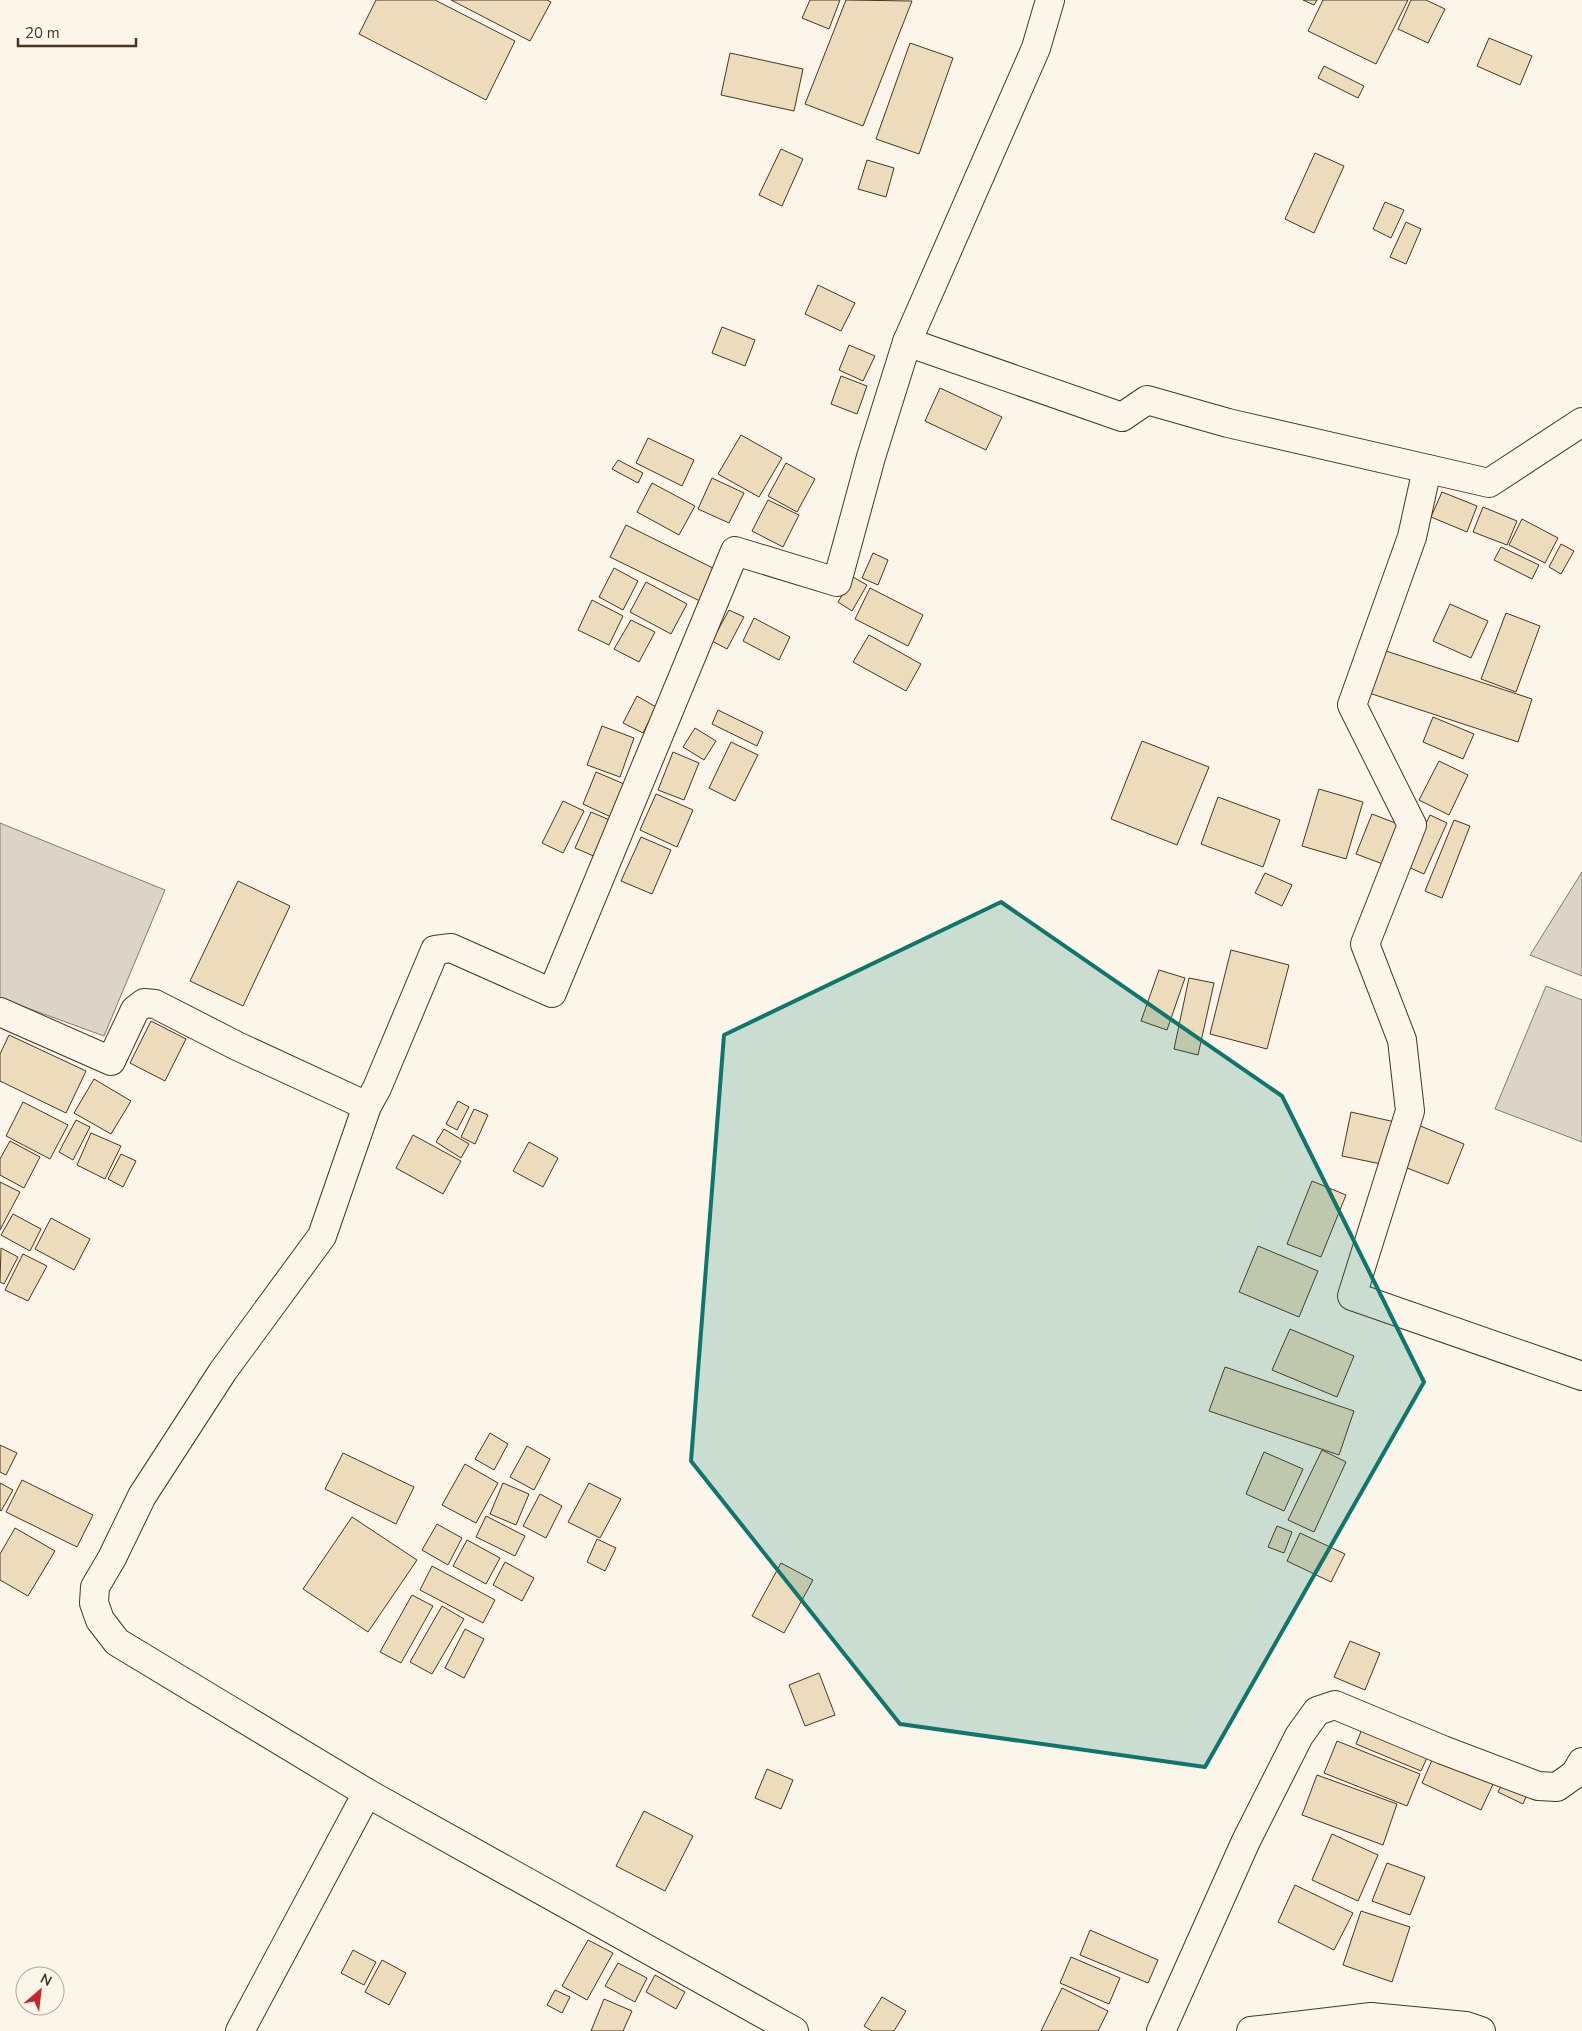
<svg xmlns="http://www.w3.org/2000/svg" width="1582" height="2031" font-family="'Nunito Sans',sans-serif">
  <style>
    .water { fill: #dcd4c6; stroke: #887966 }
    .building { fill: #ecdcbc; stroke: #4a3520 }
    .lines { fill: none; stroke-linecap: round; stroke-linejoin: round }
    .minor-casing { stroke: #4a3520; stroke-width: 30 }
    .minor { stroke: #fbf6e9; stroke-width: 28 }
    .marked { fill: #0f766e; fill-opacity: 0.2; stroke: #0f766e; stroke-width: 4; stroke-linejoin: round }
  </style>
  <rect width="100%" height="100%" fill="#fbf6e9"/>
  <g class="water">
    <path d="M0 823 165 890 104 1036 0 998Z"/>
    <path d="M1582 872V976L1530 955Z"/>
    <path d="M1546 986 1582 1000V1142L1495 1109Z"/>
  </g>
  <g class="building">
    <path d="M376 0H435L515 41 486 100 359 34Z"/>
    <path d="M451 0H547L551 2 530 41Z"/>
    <path d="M810 0H840L829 29 802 18Z"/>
    <path d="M846 0 912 1 863 126 805 104Z"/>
    <path d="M1303 0H1317L1314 5Z"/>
    <path d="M1323 0H1408L1376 64 1308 31Z"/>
    <path d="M1411 0H1426L1445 9 1428 43 1398 29Z"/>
    <path d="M1489 38 1532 56 1520 85 1477 66Z"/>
    <path d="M910 43 953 58 919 154 876 139Z"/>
    <path d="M730 53 803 69 794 111 721 95Z"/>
    <path d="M1324 66 1364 86 1358 98 1318 78Z"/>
    <path d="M781 149 803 159 782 206 759 195Z"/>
    <path d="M1315 153 1344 166 1314 233 1285 219Z"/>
    <path d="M867 160 894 168 886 197 858 189Z"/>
    <path d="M1385 202 1404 210 1391 238 1373 229Z"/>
    <path d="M1406 222 1421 229 1406 264 1390 257Z"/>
    <path d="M818 285 855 303 841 331 805 314Z"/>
    <path d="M722 327 755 340 745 366 712 353Z"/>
    <path d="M849 345 875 356 863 381 839 370Z"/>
    <path d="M841 376 867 386 857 414 831 404Z"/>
    <path d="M940 388 1002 417 986 450 925 421Z"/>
    <path d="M741 435 782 458 759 497 718 474Z"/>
    <path d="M648 438 694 460 682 486 636 463Z"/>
    <path d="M618 460 643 473 638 483 612 469Z"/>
    <path d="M786 463 815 479 797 512 768 496Z"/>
    <path d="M712 478 744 493 729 523 698 509Z"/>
    <path d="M652 483 695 506 679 535 637 512Z"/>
    <path d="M1442 492 1477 506 1467 532 1431 517Z"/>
    <path d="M768 500 799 515 783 547 752 531Z"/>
    <path d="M1483 507 1517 521 1507 545 1473 532Z"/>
    <path d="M1522 519 1558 538 1545 563 1509 545Z"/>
    <path d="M626 525 719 571 704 603 610 557Z"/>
    <path d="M1561 544 1574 551 1561 574 1549 567Z"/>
    <path d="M1501 547 1539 565 1532 579 1494 560Z"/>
    <path d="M873 553 888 560 878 585 862 578Z"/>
    <path d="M614 568 638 581 623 610 599 597Z"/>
    <path d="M853 577 867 585 852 611 838 602Z"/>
    <path d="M646 582 687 604 671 634 630 612Z"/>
    <path d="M870 588 923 615 908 646 855 619Z"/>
    <path d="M592 600 623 616 609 645 578 630Z"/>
    <path d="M1450 604 1488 621 1471 658 1433 641Z"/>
    <path d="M729 610 744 617 727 649 712 641Z"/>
    <path d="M1506 613 1540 626 1516 692 1481 679Z"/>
    <path d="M754 618 790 637 779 660 743 641Z"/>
    <path d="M631 620 655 632 639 662 614 649Z"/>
    <path d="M869 635 921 664 906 691 853 662Z"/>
    <path d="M1383 650 1532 699 1518 742 1369 693Z"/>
    <path d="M637 696 656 707 643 733 623 723Z"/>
    <path d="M718 710 763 732 757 746 712 724Z"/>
    <path d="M1433 717 1474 734 1463 759 1423 742Z"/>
    <path d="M602 726 634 738 620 777 587 765Z"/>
    <path d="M695 728 716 741 704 760 683 747Z"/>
    <path d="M1142 741 1209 767 1177 845 1111 819Z"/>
    <path d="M731 742 758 755 735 801 709 788Z"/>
    <path d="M673 752 699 763 684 800 658 790Z"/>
    <path d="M1439 761 1468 775 1449 815 1419 800Z"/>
    <path d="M596 772 624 784 611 817 583 804Z"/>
    <path d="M1319 789 1363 802 1346 859 1302 846Z"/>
    <path d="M656 794 693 810 677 847 640 830Z"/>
    <path d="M1218 797 1280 820 1263 867 1201 844Z"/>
    <path d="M563 801 584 811 563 853 542 843Z"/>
    <path d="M591 812 612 821 596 857 575 848Z"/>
    <path d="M1372 814 1398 824 1383 864 1356 854Z"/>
    <path d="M1430 815 1447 823 1424 874 1406 866Z"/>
    <path d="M1454 820 1470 826 1442 898 1425 891Z"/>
    <path d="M641 837 671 850 652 894 621 881Z"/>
    <path d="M1265 873 1292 885 1282 906 1255 893Z"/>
    <path d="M238 881 290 906 243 1006 190 981Z"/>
    <path d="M1231 950 1289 965 1267 1049 1210 1034Z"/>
    <path d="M1159 970 1185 978 1167 1030 1141 1021Z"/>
    <path d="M1189 978 1214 983 1198 1055 1174 1049Z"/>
    <path d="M151 1021 186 1039 165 1081 130 1063Z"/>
    <path d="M9 1035 86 1071 66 1113 0 1081V1054Z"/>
    <path d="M94 1079 131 1101 111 1134 74 1113Z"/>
    <path d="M458 1101 469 1107 457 1130 446 1124Z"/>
    <path d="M23 1102 68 1125 50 1159 6 1136Z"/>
    <path d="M474 1109 488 1115 475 1144 461 1137Z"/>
    <path d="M1351 1112 1395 1122 1386 1165 1342 1156Z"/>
    <path d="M76 1120 90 1127 73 1160 59 1152Z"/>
    <path d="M1418 1125 1464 1144 1448 1184 1402 1166Z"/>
    <path d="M444 1129 469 1144 461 1158 436 1142Z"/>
    <path d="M91 1133 121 1146 105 1179 77 1165Z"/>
    <path d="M413 1135 461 1161 443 1194 396 1168Z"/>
    <path d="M10 1141 40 1157 24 1188 0 1175V1159Z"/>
    <path d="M529 1142 558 1158 543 1187 513 1171Z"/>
    <path d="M121 1154 136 1161 123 1187 108 1179Z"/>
    <path d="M1312 1181 1346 1195 1321 1257 1287 1244Z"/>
    <path d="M0 1182 20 1192 0 1230Z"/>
    <path d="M13 1214 41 1229 30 1251 1 1235Z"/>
    <path d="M51 1218 90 1239 74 1270 35 1249Z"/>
    <path d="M1258 1246 1318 1271 1299 1317 1239 1292Z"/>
    <path d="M1 1248 18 1257 4 1284 0 1282Z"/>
    <path d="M23 1254 47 1266 28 1301 5 1290Z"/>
    <path d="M1290 1329 1354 1356 1337 1397 1272 1370Z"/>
    <path d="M1225 1367 1354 1411 1339 1455 1209 1411Z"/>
    <path d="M490 1433 508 1444 494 1470 475 1459Z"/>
    <path d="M0 1445 17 1453 6 1475 0 1472Z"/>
    <path d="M527 1446 550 1459 534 1490 510 1477Z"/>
    <path d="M1322 1450 1346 1462 1314 1532 1288 1520Z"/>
    <path d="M1264 1452 1303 1469 1284 1511 1246 1494Z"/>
    <path d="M343 1453 414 1487 396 1524 325 1489Z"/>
    <path d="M465 1464 498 1483 476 1523 442 1505Z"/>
    <path d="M22 1480 93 1515 77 1547 6 1512Z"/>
    <path d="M0 1483 13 1490 1 1511 0 1510Z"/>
    <path d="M503 1483 529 1494 516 1525 490 1514Z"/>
    <path d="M589 1483 621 1499 600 1538 568 1522Z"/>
    <path d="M540 1494 562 1506 546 1538 523 1526Z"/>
    <path d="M486 1516 525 1536 515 1556 476 1537Z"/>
    <path d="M352 1517 417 1560 368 1632 303 1589Z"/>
    <path d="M437 1524 462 1538 448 1565 422 1550Z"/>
    <path d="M1277 1526 1292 1532 1284 1553 1268 1547Z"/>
    <path d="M15 1528 55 1551 28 1596 0 1580V1554Z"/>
    <path d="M1300 1533 1345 1554 1331 1582 1287 1561Z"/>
    <path d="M597 1539 616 1548 605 1571 587 1562Z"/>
    <path d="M467 1540 500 1558 486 1584 453 1566Z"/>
    <path d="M505 1562 534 1578 522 1601 493 1585Z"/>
    <path d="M781 1563 813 1580 784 1633 752 1616Z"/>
    <path d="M432 1566 495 1600 483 1623 420 1590Z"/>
    <path d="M412 1595 433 1606 401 1663 380 1652Z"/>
    <path d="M442 1606 464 1619 432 1674 410 1662Z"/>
    <path d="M465 1629 484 1639 464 1678 445 1668Z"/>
    <path d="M1350 1641 1380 1653 1365 1690 1334 1677Z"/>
    <path d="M819 1673 835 1715 805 1726 789 1685Z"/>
    <path d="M1364 1724 1430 1751 1421 1771 1356 1744Z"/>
    <path d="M1337 1741 1420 1774 1407 1806 1324 1773Z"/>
    <path d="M1436 1751 1496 1778 1481 1810 1422 1783Z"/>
    <path d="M767 1769 793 1780 781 1809 755 1798Z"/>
    <path d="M1317 1775 1397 1804 1383 1845 1302 1815Z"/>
    <path d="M1504 1780 1528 1792 1523 1804 1498 1792Z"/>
    <path d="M644 1811 693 1836 665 1891 616 1866Z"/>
    <path d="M1332 1834 1378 1855 1358 1901 1312 1880Z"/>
    <path d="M1387 1863 1425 1877 1410 1915 1372 1901Z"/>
    <path d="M1295 1885 1353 1913 1334 1950 1278 1922Z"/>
    <path d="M1361 1911 1410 1927 1392 1982 1343 1965Z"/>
    <path d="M1090 1930 1158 1960 1148 1983 1080 1955Z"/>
    <path d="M588 1940 613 1953 587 2000 562 1986Z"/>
    <path d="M353 1950 376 1962 364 1985 341 1973Z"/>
    <path d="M1071 1957 1120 1978 1109 2004 1060 1983Z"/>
    <path d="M382 1960 406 1973 389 2005 365 1992Z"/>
    <path d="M618 1963 647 1978 635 2002 605 1986Z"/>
    <path d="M655 1975 685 1992 676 2009 646 1992Z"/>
    <path d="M1062 1988 1108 2011 1098 2031H1041Z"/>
    <path d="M555 1990 570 1997 562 2013 547 2005Z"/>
    <path d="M882 1997 906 2011 894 2031H872L864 2026Z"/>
    <path d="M604 1999 632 2011 623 2031H591Z"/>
  </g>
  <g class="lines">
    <g class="minor-casing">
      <g id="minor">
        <path d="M907 342 1036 48 1050 0"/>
        <path d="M1427 469 1412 537 1352 705 1412 825 1365 944 1402 1040 1410 1111 1352 1296 1582 1376"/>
        <path d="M0 1012 111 1061 135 1010 144 1003 155 1004 237 1046 367 1106"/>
        <path d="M367 1793 117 1642 100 1620 94 1603 95 1587 112 1558 142 1496 223 1371 322 1236 367 1106 377 1088 435 950 451 948 552 993 735 551 837 582 871 457 907 342 1122 417 1147 400 1228 423 1489 483 1582 422"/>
        <path d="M240 2031 367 1793 794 2031"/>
        <path d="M1161 2031 1246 1841 1299 1736 1317 1711 1335 1705 1443 1750 1538 1786 1557 1787 1575 1774 1582 1762"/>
        <path d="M1251 2031 1371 2017 1466 2026 1481 2031"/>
      </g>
    </g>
    <use href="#minor" class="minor"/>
  </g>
  <path class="marked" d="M1001 902 1282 1096 1424 1382 1205 1767 900 1724 691 1461 724 1035Z"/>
  <g transform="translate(40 1991) rotate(28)"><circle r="24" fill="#fbf6e9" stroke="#b4a999"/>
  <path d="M0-4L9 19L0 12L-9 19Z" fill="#c62828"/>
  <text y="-8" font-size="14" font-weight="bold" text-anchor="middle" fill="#4a3520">N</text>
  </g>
  <path d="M18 38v8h118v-8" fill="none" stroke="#4a3520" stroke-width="2.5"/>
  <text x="25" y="38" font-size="15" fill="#4a3520" stroke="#fbf6e9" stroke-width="4" paint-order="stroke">20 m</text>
</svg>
